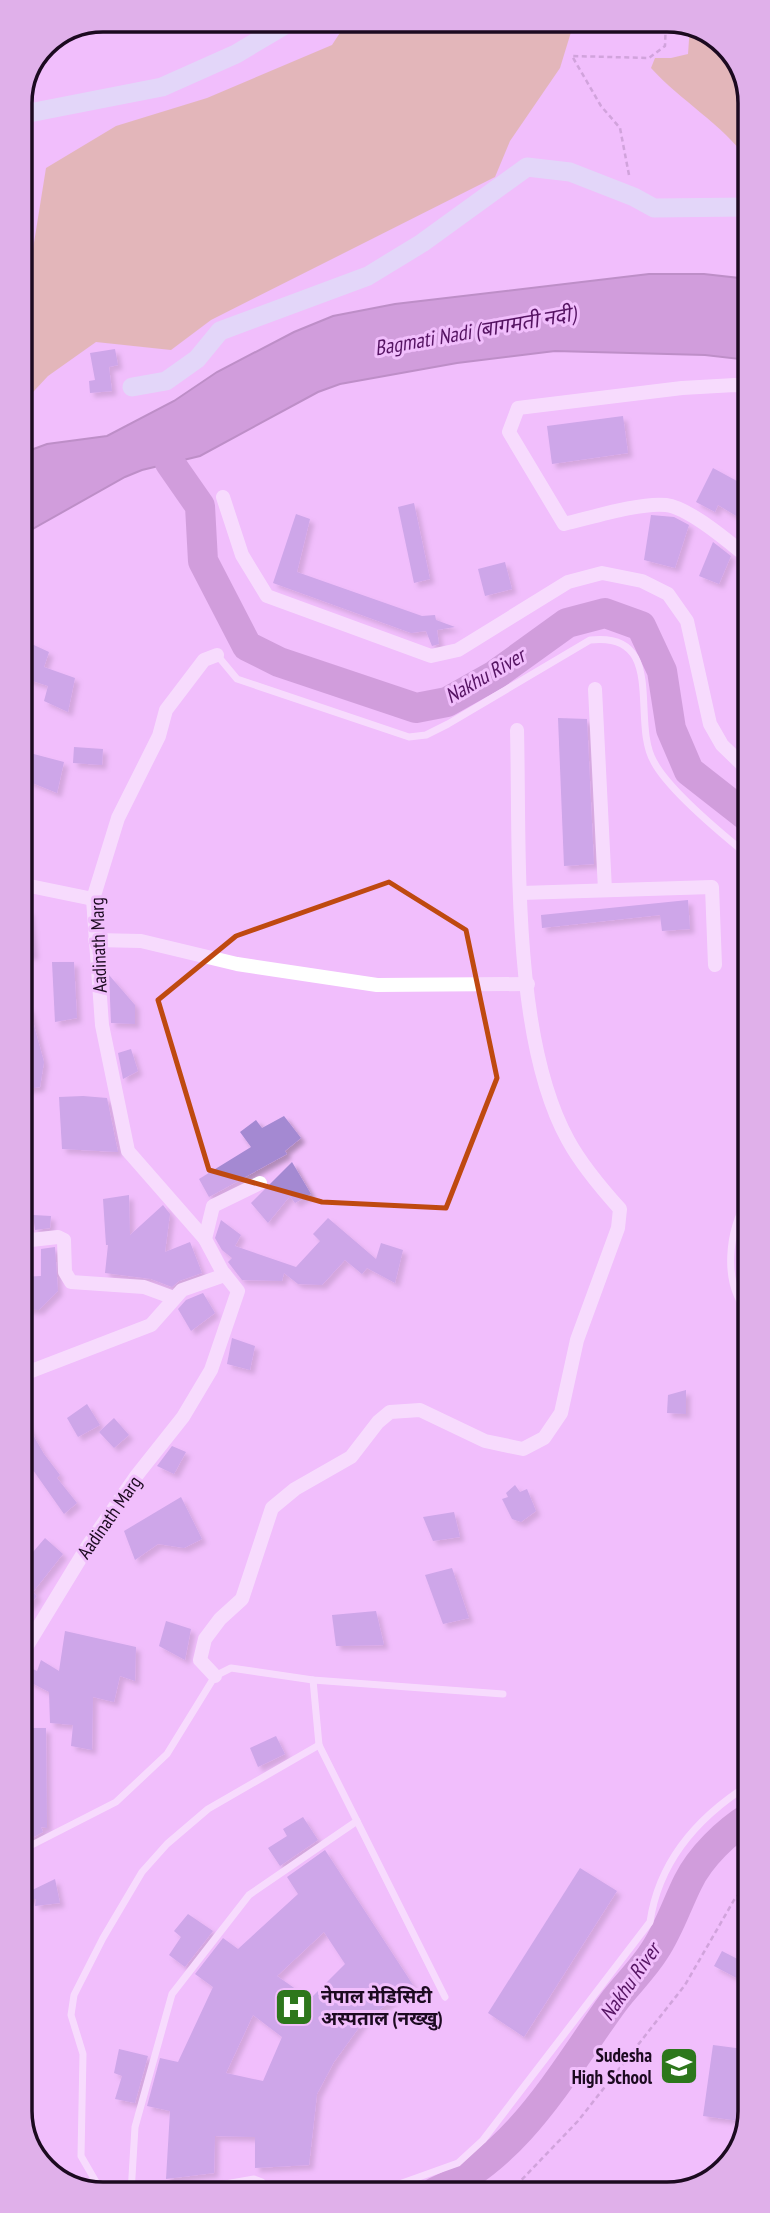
<svg xmlns="http://www.w3.org/2000/svg" width="770" height="2213" font-family="'PT Sans Narrow','Noto Sans Devanagari',sans-serif">
  <style>
    .green { fill: #d3ad6c }
    .water { fill: #ab76b6; stroke: #805689; stroke-width: 2 }
    .lines { fill: none; stroke-linecap: round; stroke-linejoin: round }
    .river { stroke: #ab76b6; stroke-width: 30 }
    .building { fill: #a489d2; fill-rule: evenodd; filter: url(#shadow) }
    .path { stroke: #ac84b5; stroke-width: 2.5; stroke-dasharray: 5 3.5; stroke-linecap: butt }
    .lane { stroke: #fff; stroke-width: 7 }
    .street { stroke: #fff; stroke-width: 14 }
    .secondary { stroke: #d3f4f6; stroke-width: 19 }
    .marked { fill: none; stroke: #bf4910; stroke-width: 5; stroke-linejoin: round }
    .labels { text-anchor: middle; stroke-width: 6; stroke-linejoin: round; paint-order: stroke }
    .street-label { font-size: 19px; fill: #1c0a20; stroke: #f1befc }
    .poi-label { font-size: 19px; font-weight: bold; fill: #1c0a20; stroke: #f1befc; text-anchor: start }
    .water-label { font-size: 21px; font-style: italic; fill: #551362; stroke: #f1befc }
    .rim { fill: none; stroke: #1c0a20; stroke-width: 3.5 }
  </style>
  <defs>
    <filter id="shadow"><feDropShadow dx="4.5" dy="4.5" stdDeviation="2" flood-color="#0004"/></filter>
  </defs>
  <rect width="100%" height="100%" fill="#f1befc"/>
  <g class="green">
    <path d="M349 19H575L560 68 510 141 495 177 211 320 171 350 96 342 48 376 20 406V330L46 168 116 126 207 98 332 45Z"/>
    <path d="M690 26 719 37 748 80V160C722 124 681 101 651 68L655 58H671L688 54Z"/>
    <path d="M29 170 20 213V171Z"/>
  </g>
  <path class="water" d="M649 274H704L748 279V360L705 355 555 351 457 363 340 384 318 392 200 456 142 470 125 477 20 536V454L47 444 107 436 174 401 217 372 294 332 333 316 395 304Z"/>
  <g class="lines">
    <g class="river">
      <path d="M164 436 170 463 200 506 203 561 247 646 279 662 416 708 447 702 495 675 567 623 605 613 641 626 662 671 671 729 689 771 749 818"/>
      <path d="M435 2192C519 2157 564 2069 615 2000 628 1983 644 1968 655 1950 669 1929 677 1904 688 1882 700 1857 727 1831 750 1817"/>
    </g>
  </g>
  <g class="building">
    <path d="M115 349 118 365 109 367 112 391 90 393 89 381 95 380 90 353Z"/>
    <path d="M623 416 628 453 552 464 547 426Z"/>
    <path d="M713 468 748 487V523L718 505 715 512 696 502Z"/>
    <path d="M414 503 430 579 414 583 398 507Z"/>
    <path d="M296 514 310 519 297 572 422 616 435 615 436 620 455 627 437 630 439 644 432 646 426 631 411 633 273 583Z"/>
    <path d="M651 515 674 517 689 525 675 568 644 560Z"/>
    <path d="M713 542 731 556 719 584 699 576Z"/>
    <path d="M505 562 512 589 485 596 478 569Z"/>
    <path d="M23 640 49 652 44 667 75 678 68 712 44 701 48 686 20 677 24 665 20 662Z"/>
    <path d="M558 718 587 719 594 864 564 866Z"/>
    <path d="M74 747 103 749 102 765 73 763Z"/>
    <path d="M26 752 64 762 57 793 20 778Z"/>
    <path d="M688 900 690 929 662 931 660 915 542 928 541 915Z"/>
    <path d="M29 910 34 955 21 956V911Z"/>
    <path d="M52 962H74L77 1018 55 1022Z"/>
    <path d="M109 975 135 1005V1024L111 1023Z"/>
    <path d="M29 1007 44 1062 40 1087 22 1090 27 1070 23 1008Z"/>
    <path d="M131 1049 138 1071 123 1079 118 1053Z"/>
    <path d="M83 1096 107 1098 118 1152 62 1149 59 1097Z"/>
    <path d="M284 1116 301 1138 285 1151 287 1154 209 1197 199 1179 251 1147 240 1132 256 1120 262 1128Z"/>
    <path d="M292 1162 311 1194 295 1203 290 1196 268 1223 251 1203Z"/>
    <path d="M129 1195 130 1235 163 1205 170 1214 165 1252 190 1242 202 1273 179 1281 172 1287 151 1279 105 1273 108 1245H106L103 1199Z"/>
    <path d="M33 1215 51 1216 50 1228 35 1230Z"/>
    <path d="M328 1218 376 1259 381 1243 403 1250 395 1283 367 1268 362 1274 345 1260 322 1285 298 1284 284 1273 282 1281 242 1280 228 1262 232 1258 222 1250 215 1238 221 1220 241 1235 235 1246 296 1267 320 1241 313 1234Z"/>
    <path d="M55 1247 58 1291 39 1310 22 1309 21 1277 41 1276V1249Z"/>
    <path d="M203 1293 215 1313 191 1331 178 1309 186 1300Z"/>
    <path d="M232 1338 255 1346 250 1370 227 1364Z"/>
    <path d="M686 1390V1414L667 1413 668 1395Z"/>
    <path d="M87 1404 100 1425 78 1437 67 1418Z"/>
    <path d="M21 1414 44 1454 60 1475 57 1478 77 1503 64 1514 21 1453Z"/>
    <path d="M114 1418 129 1435 114 1448 99 1432Z"/>
    <path d="M172 1446 186 1452 174 1474 157 1466Z"/>
    <path d="M515 1485 520 1492 527 1489 536 1511 521 1522 512 1519 502 1499 508 1497 506 1493Z"/>
    <path d="M181 1497 202 1539 184 1548 158 1544 135 1560 124 1531Z"/>
    <path d="M454 1512 460 1537 433 1541 423 1517Z"/>
    <path d="M45 1538 63 1554 33 1592 37 1596 21 1616V1566Z"/>
    <path d="M452 1568 469 1618 443 1624 425 1575Z"/>
    <path d="M376 1611 384 1645 336 1646 332 1615Z"/>
    <path d="M166 1621 191 1629 185 1660 159 1646Z"/>
    <path d="M65 1631 136 1647 135 1681 120 1676 114 1702 93 1697 92 1750 71 1746 73 1725 50 1723 49 1692 22 1678V1664L37 1671 41 1660 59 1671Z"/>
    <path d="M23 1728H46L47 1828 41 1827 43 1832 23 1843Z"/>
    <path d="M276 1736 285 1754 258 1767 250 1748Z"/>
    <path d="M303 1817 318 1840 280 1866 268 1848 287 1836 283 1829Z"/>
    <path d="M325 1850 413 1985 363 2022 334 2062 317 2094 309 2165 255 2168V2137L215 2136 214 2173 166 2179 170 2111 147 2106 160 2058 178 2062 213 1987 195 1974 223 1938 238 1949 298 1894 287 1877ZM324 1932 345 1964 310 1999 277 1976ZM253 2015 282 2037 263 2081 226 2073Z"/>
    <path d="M580 1868 617 1891 524 2037 488 2013Z"/>
    <path d="M55 1879 60 1903 35 1906 36 1899H22V1895Z"/>
    <path d="M188 1914 213 1931 185 1967 169 1955 181 1937 174 1931Z"/>
    <path d="M722 1951 751 1966 744 1982 714 1966Z"/>
    <path d="M713 2045 751 2050V2097L744 2095 740 2121 703 2116Z"/>
    <path d="M119 2049 148 2056 135 2103 115 2099 122 2076 114 2073Z"/>
  </g>
  <g class="lines">
    <g class="path">
      <path d="M629 175 620 128 601 106 572 56 649 58 665 46 666 19"/>
      <path d="M510 2192 578 2121 685 1985 734 1900 750 1881"/>
    </g>
    <g class="lane">
      <path d="M217 655 237 679 409 737 426 735 448 724 590 640C668 631 630 721 654 762 669 790 723 835 749 856"/>
      <path d="M749 1197C728 1230 721 1284 750 1315"/>
      <path d="M313 1680 319 1745 445 1997"/>
      <path d="M22 1850 116 1802 167 1754 215 1676 231 1668 313 1680 503 1694"/>
      <path d="M133 2185 214 2186 254 2179 262 2182 268 2193"/>
      <path d="M377 2192 458 2163 483 2140 650 1922C659 1860 699 1816 750 1784"/>
      <path d="M131 2193 135 2127 172 1994 249 1895 357 1821"/>
      <path d="M103 2194 81 2156 83 2054 71 2015 74 1995 103 1938 142 1872 167 1844 208 1809 319 1745"/>
    </g>
    <g class="street">
      <path d="M748 388 735 385 682 388 518 408 509 432 564 524C590 518 641 502 666 505 690 508 730 543 749 558"/>
      <path d="M223 497 242 555 267 596 431 656 458 650 568 582 602 573 642 581 668 594 687 621 710 724 722 745 749 771"/>
      <path d="M595 689 605 890"/>
      <path d="M20 884 93 899"/>
      <path d="M521 893 712 887 715 965"/>
      <path d="M95 940 141 941 237 964 377 985 528 984"/>
      <path d="M21 1219 24 1233 31 1240 58 1237 64 1240 65 1272 71 1282 144 1287 174 1298"/>
      <path d="M205 1239 128 1151 102 1025 93 899 118 818 159 736 166 710 204 660 217 655"/>
      <path d="M21 1375 151 1325 182 1290 225 1275"/>
      <path d="M22 1654 89 1544 137 1475 183 1417 211 1370 238 1291 222 1271 205 1239 213 1206 260 1183"/>
      <path d="M215 1676 200 1660 205 1639 220 1619 242 1599 272 1508 295 1489 351 1457 378 1422 390 1412 420 1410 485 1441 523 1449 544 1438 561 1413 577 1340 618 1228 620 1209C602 1189 581 1164 568 1140 511 1037 520 848 517 730"/>
    </g>
    <g class="secondary">
      <path d="M19 115 162 87 236 54 295 19"/>
      <path d="M132 387 166 381 197 359 220 331 368 276 422 243 527 167 570 172 634 197 654 208 748 207"/>
    </g>
  </g>
  <path d="M0 0H770V2213H0ZM389 882 466 930 497 1078 446 1208 322 1202 209 1170 158 1000 236 936Z" fill="#f1befc" fill-opacity=".55" fill-rule="evenodd"/>
  <path class="marked" d="M389 882 466 930 497 1078 446 1208 322 1202 209 1170 158 1000 236 936Z"/>
  <defs>
    <g id="hospital-square" transform="scale(2.0125)"><rect x="-9" y="-9" width="18" height="18" rx="4" fill="#2d771c" stroke="#f1befc"/><path d="M-5-5h3v3.5h4V-5h3V5h-3V1.5h-4V5h-3Z" fill="#fff"/></g>
    <g id="school-square" transform="scale(2.0125)"><rect x="-9" y="-9" width="18" height="18" rx="4" fill="#2d771c" stroke="#f1befc"/><path d="M0-5L7-2L0 1L-7-2ZM-4 1L0 2.5L4 1V4Q0 6-4 4Z" fill="#fff"/></g>
  </defs>
  <g fill-rule="evenodd">
    <use href="#hospital-square" x="294" y="2007"/>
    <use href="#school-square" x="679" y="2066"/>
  </g>
  <g class="labels">
    <g class="street-label">
      <text transform="translate(98 945) rotate(-92)" y="7">Aadinath Marg</text>
      <text transform="translate(109 1517) rotate(-55)" y="7">Aadinath Marg</text>
    </g>
    <g class="poi-label">
      <text x="321" y="2003">नेपाल मेडिसिटी<tspan x="321" dy="22">अस्पताल (नख्खु)</tspan></text>
      <text x="652" y="2062" text-anchor="end">Sudesha<tspan x="652" dy="22">High School</tspan></text>
    </g>
    <g class="water-label">
      <text transform="translate(475 331) rotate(-10)" y="7">Bagmati Nadi (बागमती नदी)</text>
      <text transform="translate(485 676) rotate(-30)" y="7">Nakhu River</text>
      <text transform="translate(630 1982) rotate(-55)" y="7">Nakhu River</text>
    </g>
  </g>
  <path d="M0 0H770V2213H0ZM103 32H667A71 71 0 0 1 738 103V2111A71 71 0 0 1 667 2182H103A71 71 0 0 1 32 2111V103A71 71 0 0 1 103 32Z" fill="#e0b0ea" fill-rule="evenodd"/>
  <path class="rim" d="M103 32H667A71 71 0 0 1 738 103V2111A71 71 0 0 1 667 2182H103A71 71 0 0 1 32 2111V103A71 71 0 0 1 103 32Z"/>
</svg>
